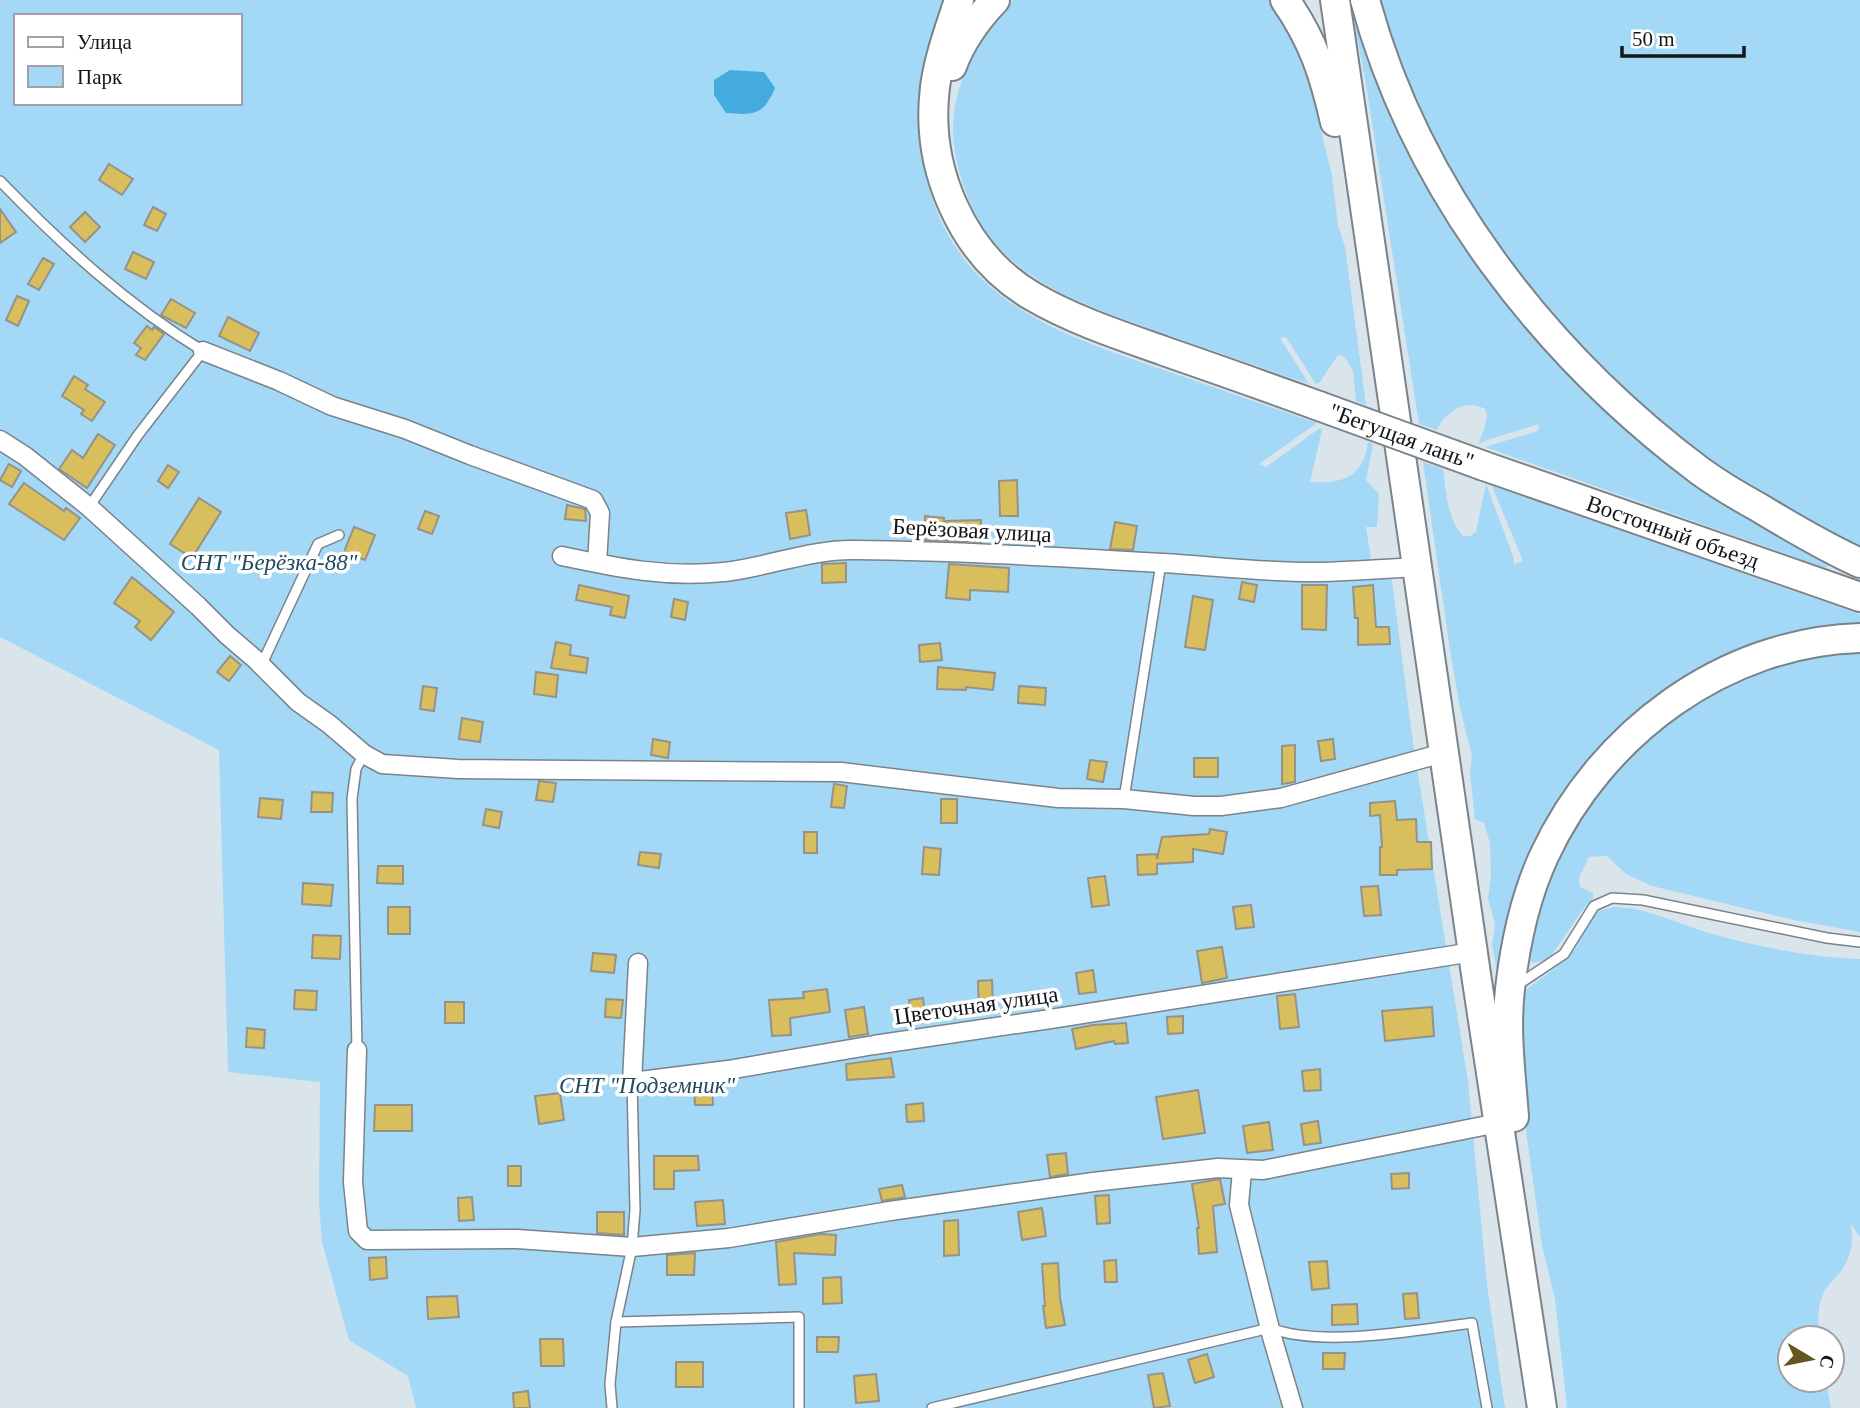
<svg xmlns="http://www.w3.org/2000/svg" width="1860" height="1408" font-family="'Times New Roman',serif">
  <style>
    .green { fill: #a3d8f6; fill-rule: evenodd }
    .water { fill: #44abdf }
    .building { fill: #d8be5d; stroke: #959289; stroke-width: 2 }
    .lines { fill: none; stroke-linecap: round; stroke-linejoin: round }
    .lane-casing { stroke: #7a8389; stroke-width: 12 }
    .street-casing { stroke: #7a8389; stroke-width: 21 }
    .primary-casing { stroke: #7a8389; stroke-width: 32 }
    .lane { stroke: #fff; stroke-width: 9 }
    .street { stroke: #fff; stroke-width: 18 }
    .primary { stroke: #fff; stroke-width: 28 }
    .primary-bridge-casing { stroke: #7a8389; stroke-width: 32; stroke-linecap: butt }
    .primary-bridge { stroke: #fff; stroke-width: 28 }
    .labels { text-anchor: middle; stroke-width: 7; stroke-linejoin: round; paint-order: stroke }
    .street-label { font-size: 23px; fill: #121618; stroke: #fff }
    .park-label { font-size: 23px; font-style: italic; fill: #1f4a60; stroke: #fff }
  </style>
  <rect width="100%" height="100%" fill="#dae5eb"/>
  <g class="green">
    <path d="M0 0H950C944 28 937 55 930 83 927 96 922 111 920 124 918 148 925 175 932 198 968 306 1064 335 1161 369 1213 387 1265 405 1317 423L1259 464 1266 467 1320 428 1322 430 1310 482C1342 484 1363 478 1368 442L1373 444 1366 480 1379 494 1377 527H1366L1371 559 1389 558 1414 750 1468 1081 1487 1285 1505 1408H416L408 1376 349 1340 322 1242 319 1202 320 1082 228 1072 219 750 0 637ZM16 16H240V103H16Z"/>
    <path d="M1013 0H1268L1293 39 1309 83 1332 175 1338 225 1345 247 1366 405 1356 401 1353 371 1344 356 1338 355 1320 382 1316 384 1286 337 1280 338 1309 384C1262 368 1215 351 1168 335 1111 314 1047 296 1003 252 977 226 962 189 955 153 945 95 975 41 1013 0Z"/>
    <path d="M1376 0H1860V551C1829 534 1797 518 1767 500 1640 421 1529 310 1455 180 1422 123 1399 61 1376 0Z"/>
    <path d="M1356 21 1488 277 1827 562 1828 567H1823L1485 447 1538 431 1539 424 1484 441 1478 445 1485 427 1487 416 1485 409C1465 398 1446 412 1437 430L1419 424 1365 78 1354 24Z"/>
    <path d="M1423 462 1443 469C1446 490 1447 519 1463 536H1470L1476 532 1486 484 1513 556 1514 564 1523 561 1492 486 1860 614V627L1816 628 1793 632 1734 654 1619 732 1500 969 1497 970 1492 945 1495 924 1488 898 1491 877 1490 843 1484 823 1475 819 1470 774 1472 756 1460 708 1450 650Z"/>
    <path d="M1860 651V932L1794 920 1652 886 1626 874 1607 856 1589 857 1579 878 1580 887 1593 893V899L1584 908 1549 959 1533 963 1527 957C1531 939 1533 918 1540 900 1577 802 1649 718 1747 677 1761 671 1776 662 1791 658 1813 653 1838 653 1860 651Z"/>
    <path d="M1615 907C1649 908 1678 924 1709 933 1758 947 1810 957 1860 959V1237L1851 1224C1854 1243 1851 1261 1837 1276 1832 1282 1826 1287 1823 1294 1817 1308 1818 1322 1819 1338H1790V1380H1826L1831 1408H1567L1555 1299 1542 1246 1523 1109 1522 994C1537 979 1558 969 1572 952 1583 941 1586 921 1599 911 1603 909 1611 908 1615 907Z"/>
  </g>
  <path class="water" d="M730 70 764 72 775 88C763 116 754 115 726 113L714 95V80Z"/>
  <g class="building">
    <path d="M109 164 133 179 122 195 99 180Z"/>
    <path d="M153 207 166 214 157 231 144 225Z"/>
    <path d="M0 209 16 232 0 243Z"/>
    <path d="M85 212 100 227 85 242 70 227Z"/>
    <path d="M133 252 154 262 146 279 125 269Z"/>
    <path d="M43 258 54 264 39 290 28 284Z"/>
    <path d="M17 296 29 301 18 326 6 320Z"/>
    <path d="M171 299 195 313 186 328 161 315Z"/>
    <path d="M228 317 259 333 250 351 219 336Z"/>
    <path d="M147 326 152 330 154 327 164 334 145 360 136 355 141 348 134 343Z"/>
    <path d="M74 376 88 385 85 389 105 402 92 421 81 414 84 410 62 396Z"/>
    <path d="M98 434 115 445 87 488 59 469 72 450 83 458Z"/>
    <path d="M9 464 21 471 12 487 0 480Z"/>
    <path d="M168 465 179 472 168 488 158 481Z"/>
    <path d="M1017 480 1018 516H1000L999 481Z"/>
    <path d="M24 483 64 511 66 508 80 518 64 540 9 504Z"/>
    <path d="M199 498 221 512 192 558 170 544Z"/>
    <path d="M567 505 585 509 586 521 565 519Z"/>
    <path d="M806 510 810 535 790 539 786 513Z"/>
    <path d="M425 511 439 516 432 534 418 529Z"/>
    <path d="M925 516 944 518V521L981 520V542L924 540Z"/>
    <path d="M1115 522 1137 526 1133 550 1110 549Z"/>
    <path d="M354 527 375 535 365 560 344 552Z"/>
    <path d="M846 563V582L822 583V564Z"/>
    <path d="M949 564 1009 568 1008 592 970 590V600L946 598Z"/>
    <path d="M132 577 174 612 151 640 135 627 140 621 114 603Z"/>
    <path d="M1242 582 1257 585 1254 602 1239 599Z"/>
    <path d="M579 585 629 596 625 618 610 615 612 607 576 600Z"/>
    <path d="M1302 585H1327L1326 630 1302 629Z"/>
    <path d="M1373 585 1376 627H1389L1390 644 1358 645V618H1355L1353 587Z"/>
    <path d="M1193 596 1213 600 1205 650 1185 647Z"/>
    <path d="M674 599 688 602 685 620 671 617Z"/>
    <path d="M556 642 571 645 570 655 588 658 586 673 551 668Z"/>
    <path d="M940 643 942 660 920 662 919 645Z"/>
    <path d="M230 656 241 665 229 681 217 672Z"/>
    <path d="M938 667 995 673 993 690 966 687V690L937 689Z"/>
    <path d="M536 672 558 675 556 697 534 694Z"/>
    <path d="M423 686 437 688 434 711 420 709Z"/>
    <path d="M1019 686 1046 688 1045 705 1018 703Z"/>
    <path d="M462 718 483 722 480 742 459 739Z"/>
    <path d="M653 739 670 742 668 758 651 755Z"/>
    <path d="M1333 739 1335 759 1321 761 1318 741Z"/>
    <path d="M1295 745V782L1282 784V746Z"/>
    <rect x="1194" y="758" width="24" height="19"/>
    <path d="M1090 760 1107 762 1103 782 1087 779Z"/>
    <path d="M539 781 556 783 553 802 536 800Z"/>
    <path d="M834 784 847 786 844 808 831 807Z"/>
    <path d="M312 792 333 793 332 812H311Z"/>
    <path d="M260 798 283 800 281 819 258 817Z"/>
    <rect x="941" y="799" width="16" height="24"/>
    <path d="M1395 801 1397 820 1416 819 1417 842H1431L1432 869 1397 870V875H1380V847H1382L1380 815 1370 816V803Z"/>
    <path d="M486 809 502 812 499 828 483 825Z"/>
    <path d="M1210 829 1227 832 1223 854 1193 849V862L1157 864V874L1138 875 1137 855 1157 854V859L1162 837 1209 834Z"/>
    <rect x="804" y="832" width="13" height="21"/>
    <path d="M924 847 941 849 939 875 922 874Z"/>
    <path d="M640 852 661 854 659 868 638 865Z"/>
    <path d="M378 866H403V884L377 883Z"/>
    <path d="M1105 876 1109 905 1092 907 1088 878Z"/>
    <path d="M303 883 333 885 331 906 302 904Z"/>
    <path d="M1378 886 1381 915 1364 916 1361 887Z"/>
    <path d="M1251 905 1254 927 1236 929 1233 907Z"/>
    <rect x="388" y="907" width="22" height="27"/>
    <path d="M313 935 341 936 340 959 312 958Z"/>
    <path d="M1222 947 1227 978 1202 983 1197 951Z"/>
    <path d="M593 953 616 955 614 973 591 971Z"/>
    <path d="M1093 970 1096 992 1079 994 1076 973Z"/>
    <path d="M992 980 993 1011 979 1012 978 981Z"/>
    <path d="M827 989 830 1012 790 1018 791 1035 772 1036 769 1000 804 998 803 992Z"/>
    <path d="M295 990 317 991 316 1010 294 1009Z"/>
    <path d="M1295 994 1299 1027 1280 1029 1277 996Z"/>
    <path d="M923 998 925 1015 911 1017 909 1000Z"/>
    <path d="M606 999 623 1000 621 1018 605 1017Z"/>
    <rect x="445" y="1002" width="19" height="21"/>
    <path d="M864 1007 868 1034 849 1037 845 1010Z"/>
    <path d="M1432 1007 1434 1036 1385 1041 1382 1011Z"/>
    <path d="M1183 1016V1033L1168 1034 1167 1017Z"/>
    <path d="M1126 1023 1128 1043 1115 1044 1114 1041 1076 1049 1072 1029 1093 1025Z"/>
    <path d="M247 1028 265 1030 264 1048 246 1047Z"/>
    <path d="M891 1058 894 1077 847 1080 846 1064Z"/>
    <path d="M1320 1069 1321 1090 1304 1091 1302 1071Z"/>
    <path d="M712 1085 713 1105H695L694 1086Z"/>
    <path d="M1198 1090 1205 1133 1163 1139 1156 1097Z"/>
    <path d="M560 1093 564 1120 539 1124 535 1096Z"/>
    <path d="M923 1103 924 1121 907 1122 906 1105Z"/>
    <path d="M375 1105H412V1131H374Z"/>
    <path d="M1318 1121 1321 1143 1304 1145 1301 1124Z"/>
    <path d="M1269 1122 1273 1150 1247 1153 1243 1126Z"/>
    <path d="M1066 1153 1068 1174 1050 1177 1047 1155Z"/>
    <path d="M654 1156H698L699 1170 674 1171V1189H654Z"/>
    <rect x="508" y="1166" width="13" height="20"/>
    <path d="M1409 1173V1188L1392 1189 1391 1174Z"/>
    <path d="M1220 1179 1225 1204 1213 1206 1217 1252 1199 1254 1197 1228H1199L1192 1184Z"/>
    <path d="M902 1185 905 1197 882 1201 879 1189Z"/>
    <path d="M1109 1195 1110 1223 1097 1224 1095 1196Z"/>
    <path d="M472 1197 474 1220 459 1221 458 1198Z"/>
    <path d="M723 1200 725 1224 697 1226 695 1202Z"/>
    <path d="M1042 1208 1046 1236 1022 1240 1018 1212Z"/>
    <path d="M597 1212H624V1235L597 1233Z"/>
    <path d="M958 1220 959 1255 944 1256V1221Z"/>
    <path d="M821 1234 836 1235 835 1255 794 1253 796 1284 779 1285 776 1242Z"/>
    <path d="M695 1253 694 1275H667V1255Z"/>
    <path d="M386 1257 387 1278 370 1280 369 1258Z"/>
    <path d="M1116 1260 1117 1282H1105L1104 1261Z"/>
    <path d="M1327 1261 1329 1288 1312 1290 1309 1262Z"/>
    <path d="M1058 1263 1060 1298 1065 1325 1046 1328 1043 1306H1045L1042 1264Z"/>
    <path d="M841 1277 842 1303 823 1304V1278Z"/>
    <path d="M1417 1293 1419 1318 1405 1319 1403 1294Z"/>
    <path d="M457 1296 459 1317 428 1319 427 1297Z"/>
    <path d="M1357 1304 1358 1324 1332 1325V1305Z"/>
    <path d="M817 1337H839L838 1352H817Z"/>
    <path d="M540 1339H563L564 1366H541Z"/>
    <path d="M1323 1353H1345L1344 1369H1323Z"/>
    <path d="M1207 1354 1214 1377 1195 1383 1188 1360Z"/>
    <rect x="676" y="1362" width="27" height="25"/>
    <path d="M1163 1373 1170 1406 1154 1408 1148 1375Z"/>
    <path d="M876 1374 879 1401 856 1403 854 1376Z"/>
    <path d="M528 1391 530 1408H514L513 1393Z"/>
  </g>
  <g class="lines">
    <g class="lane-casing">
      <g id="lane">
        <path d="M0 181C61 244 127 305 203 351L138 435 89 507"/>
        <path d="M261 666 318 544 339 535"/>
        <path d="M1124 799 1161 563"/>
        <path d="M1516 986 1564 954 1594 906 1612 898 1643 900 1827 938 1860 942"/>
        <path d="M357 1050 352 799 356 769 364 754"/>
        <path d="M616 1322 799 1317V1408"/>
        <path d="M612 1408 610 1384 616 1322 632 1247 635 1210 632 1082"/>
        <path d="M932 1408 1270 1328C1322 1348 1416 1330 1472 1323L1487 1408"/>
      </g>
    </g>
    <g class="street-casing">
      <g id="street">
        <path d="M203 351 279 381 332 406 405 429 470 455 593 500 600 513 597 563"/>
        <path d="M0 440 25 456 89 507 198 606 227 635 255 659 298 702 329 724 364 754 382 764 458 769 841 772 1058 798 1124 799 1194 806H1221L1281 798 1443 753"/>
        <path d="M562 556C619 568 666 578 724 572 768 567 811 549 855 550 957 551 1060 557 1162 563 1215 566 1268 573 1321 572 1353 571 1385 569 1416 567"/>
        <path d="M638 963 632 1082 728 1070 874 1045 1057 1018 1473 952"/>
        <path d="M357 1050 353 1182 358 1231 367 1240 517 1239 632 1247 729 1238 890 1211 1093 1182 1218 1168 1263 1170 1498 1123"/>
        <path d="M1242 1170 1239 1205 1272 1337 1293 1408"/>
      </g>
    </g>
    <g class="primary-casing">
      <g id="primary">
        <path d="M959 0C950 28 939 57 935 87 925 167 961 254 1032 296 1073 320 1119 335 1164 351 1216 369 1267 387 1319 406"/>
        <path d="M1285 0C1313 40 1324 74 1335 122"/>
        <path d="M1335 0 1477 981 1542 1408"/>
        <path d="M1365 0C1416 189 1544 354 1700 471 1718 484 1738 496 1758 507 1791 527 1825 547 1860 563"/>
        <path d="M952 66C961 41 977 19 995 0"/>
        <path id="s1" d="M1484 466 1860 597"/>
        <path d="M1514 1117C1511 1075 1505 1031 1510 989 1515 945 1525 897 1544 856 1601 733 1724 642 1860 638"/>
      </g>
    </g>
    <use href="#lane" class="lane"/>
    <use href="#street" class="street"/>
    <use href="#primary" class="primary"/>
    <g class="primary-bridge-casing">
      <g id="primary-bridge">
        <path id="s2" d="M1319 406 1484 466"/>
      </g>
    </g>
    <use href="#primary-bridge" class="primary-bridge"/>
  </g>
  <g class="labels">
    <g class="street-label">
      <text dy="8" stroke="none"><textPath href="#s2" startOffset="88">"Бегущая лань"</textPath></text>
      <text transform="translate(972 530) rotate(3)" y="8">Берёзовая улица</text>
      <text dy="8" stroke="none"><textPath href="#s1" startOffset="200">Восточный объезд</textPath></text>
      <text transform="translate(976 1005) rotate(-8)" y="8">Цветочная улица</text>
    </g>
    <g class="park-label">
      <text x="269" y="570">СНТ "Берёзка-88"</text>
      <text x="647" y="1093">СНТ "Подземник"</text>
    </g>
  </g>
  <rect x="14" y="14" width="228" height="91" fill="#ffffff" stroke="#a0a2a3" stroke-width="2"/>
  <rect x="28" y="37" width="35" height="10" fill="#ffffff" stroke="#a0a2a3" stroke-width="2"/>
  <text x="77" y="49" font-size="21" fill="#121618">Улица</text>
  <rect x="28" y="66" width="35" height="21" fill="#a3d8f6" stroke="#a0a2a3" stroke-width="2"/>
  <text x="77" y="84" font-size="21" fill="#121618">Парк</text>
  <g transform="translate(1811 1359) rotate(100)"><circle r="33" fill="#ffffff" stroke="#a0a2a3" stroke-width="2"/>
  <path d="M0-5L12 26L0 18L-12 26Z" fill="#645723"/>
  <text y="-10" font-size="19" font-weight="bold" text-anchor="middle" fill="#121618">С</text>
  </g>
  <path d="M1622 46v10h122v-10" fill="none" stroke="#121618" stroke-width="3.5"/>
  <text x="1632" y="46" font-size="21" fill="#121618" stroke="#ffffff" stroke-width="5" paint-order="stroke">50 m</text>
</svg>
